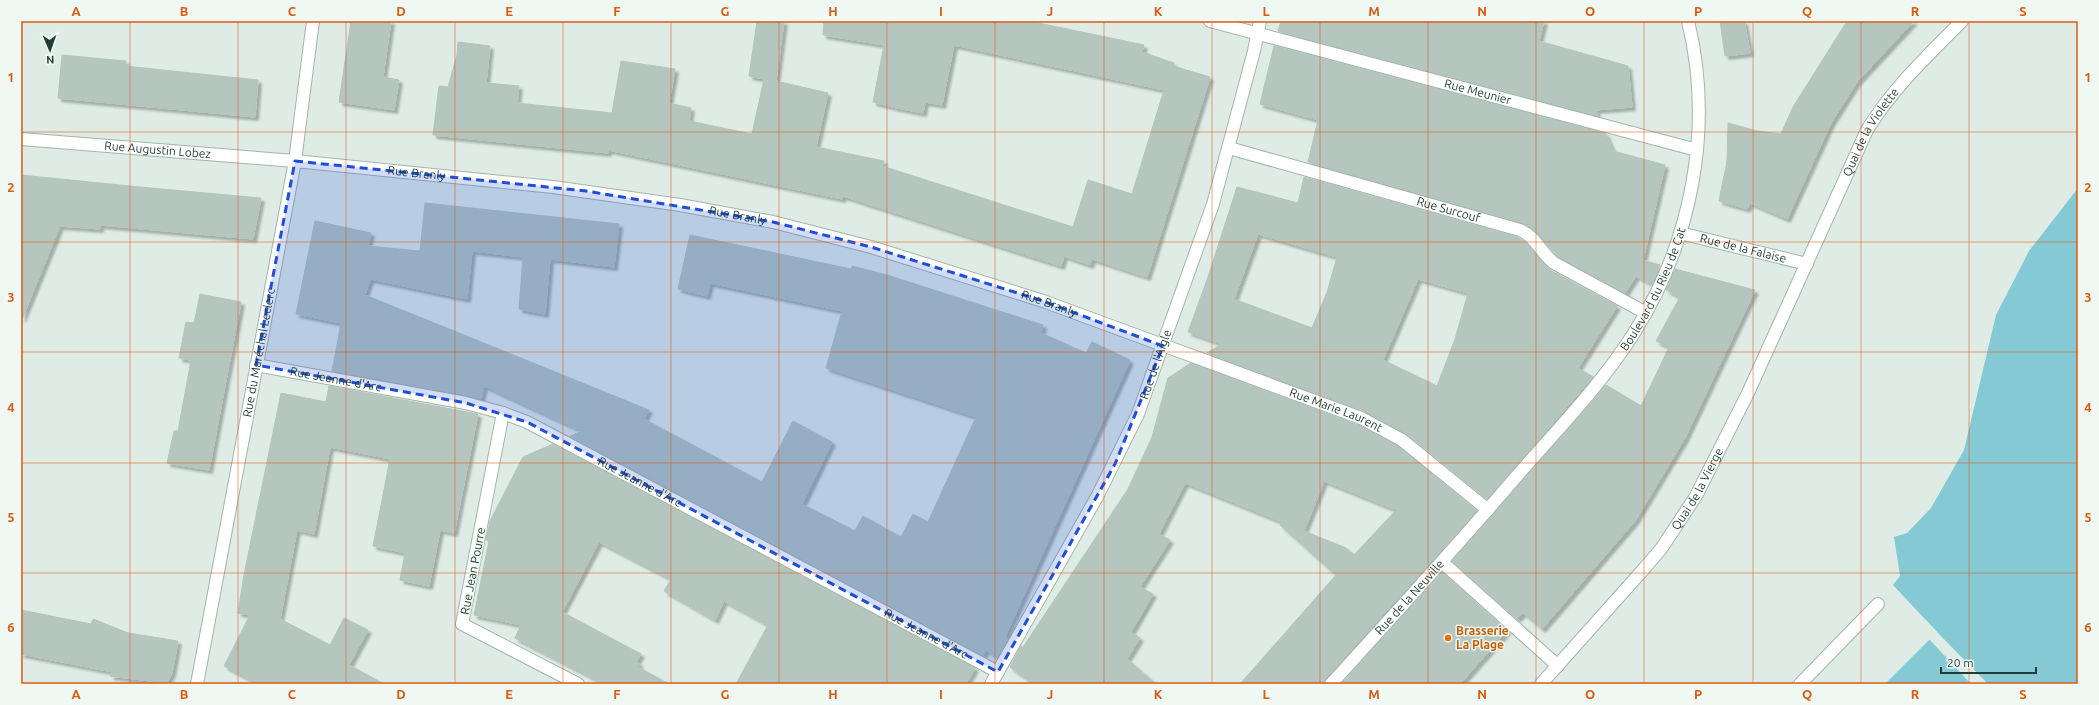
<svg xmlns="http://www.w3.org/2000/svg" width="2099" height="705" font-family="Ubuntu,sans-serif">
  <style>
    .water { fill: #84c9d4 }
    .pier { fill: #dfece6 }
    .building { fill: #b5c6bf; stroke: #b2c5bd; fill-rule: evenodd; filter: url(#shadow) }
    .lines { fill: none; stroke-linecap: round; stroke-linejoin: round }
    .street-casing { stroke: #a2b4ad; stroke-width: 14 }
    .street { stroke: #fff; stroke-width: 12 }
    .marked { fill: #1d4ed8; fill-opacity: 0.2; stroke: #1d4ed8; stroke-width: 3; stroke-dasharray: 8 5; stroke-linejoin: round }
    .grid { fill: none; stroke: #de580e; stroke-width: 1; stroke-opacity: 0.55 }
    .food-dot { fill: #e8710a; stroke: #f0f8f4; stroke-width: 1.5 }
    .labels { text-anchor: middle; stroke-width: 3; stroke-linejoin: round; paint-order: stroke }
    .street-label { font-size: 12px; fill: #1f3d34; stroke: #f0f8f4 }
    .food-label { font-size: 12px; font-weight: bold; fill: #c56008; stroke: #f0f8f4; text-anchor: start }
    .neatline { fill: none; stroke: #de580e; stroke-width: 1.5 }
    .grid-label { font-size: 13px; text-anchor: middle; font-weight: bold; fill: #de580e }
  </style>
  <defs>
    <filter id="shadow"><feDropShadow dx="3.5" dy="3.5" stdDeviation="1" flood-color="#0004"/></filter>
  </defs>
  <rect width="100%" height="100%" fill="#dfece6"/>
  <path class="water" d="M2078 188V684H1885L1937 632 1893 585 1900 576 1894 537 1907 533 1931 508 1964 450 1996 315 2029 251Z"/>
  <path class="pier" d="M1926 620 1937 632 1988 684H1971L1928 638 1934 632 1925 621Z"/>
  <g class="building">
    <path d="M351 21H391L383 77 399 80 394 110 339 102Z"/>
    <path d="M757 21H784L776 81 828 93 816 147 884 161 882 166 1073 227 1088 180 1132 194 1164 90 954 45 942 105 925 102 923 113 897 108 873 102 884 45 823 35 824 21H1029L1144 45 1142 52 1174 63 1173 66 1210 77 1147 277 1092 259 1090 265 1064 256 1061 266 843 196 842 199 608 150V153L433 135 439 86 448 87 457 55 458 42 490 46 486 83 519 86 517 103 612 113 621 61 675 69 669 103 691 108 689 121 752 134 764 79 749 76Z"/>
    <path d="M1281 21H1544L1539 41 1628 66 1632 107 1595 110 1598 116 1278 31Z"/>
    <path d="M1720 21H1744L1750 53 1725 56Z"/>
    <path d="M1847 21H1914L1857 82 1831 123 1787 219 1750 203 1747 209 1719 201 1727 161 1728 123 1757 131 1781 134 1793 107Z"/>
    <path d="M1274 46 1605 133 1613 151 1665 165 1643 260 1660 265 1652 284 1636 276 1625 293 1558 257 1535 231 1523 223 1308 162 1318 120 1260 104Z"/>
    <path d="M62 55 126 61 125 66 258 80 255 117 58 98Z"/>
    <path d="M21 175 140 187 261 198 253 239 100 225V229L60 226 22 319Z"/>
    <path d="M1304 177 1517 237 1525 242 1550 270 1617 306 1578 368 1593 377 1487 499 1406 433 1364 411 1207 353 1222 344 1188 332 1208 277 1237 187 1298 203ZM1258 234 1337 257 1327 292 1312 328 1234 299ZM1418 279 1468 293 1455 339 1437 386 1383 360Z"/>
    <path d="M425 203 619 224 614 267 550 259 545 314 519 309 523 257 472 251 467 299 370 279 365 295 649 410 644 419 762 482 793 421 832 442 802 504 855 531 863 516 901 537 913 514 928 522 976 417 826 368 842 311 710 283 707 296 678 289 690 235 851 269 852 266 887 275 1043 325 1041 333 1086 353 1092 342 1130 360 1005 637 1008 639 997 658 986 650 983 655 570 436 582 431 484 386 481 399 332 371 341 323 296 314 315 221 371 233 368 246 420 251Z"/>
    <path d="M1675 269 1755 290 1685 438 1635 521 1542 629 1523 613 1517 619 1452 561 1606 385 1641 406 1669 347 1656 341 1680 297 1666 290Z"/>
    <path d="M200 294 241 302 209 470 167 463 174 431H178L191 360 179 358 186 322 194 323Z"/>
    <path d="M1191 363 1358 425 1398 446 1477 511 1325 679 1324 684H1240L1336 575 1280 525 1282 522 1185 483 1159 534 1170 540 1140 587 1153 594 1131 632 1140 638 1127 659 1156 684H1034L1010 667 1021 646 1023 647 1128 489 1152 437 1168 378ZM1324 481 1396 510 1354 555 1346 548 1304 531Z"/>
    <path d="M329 386 478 414 454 533 440 530 429 586 400 580 405 553 373 546 390 459 330 447 314 534 297 530 280 619 330 645 344 618 368 630 349 665 384 684H259L224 666 250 615 238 613 244 575 281 393 326 402Z"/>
    <path d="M553 444 975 668 966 684H736L768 625 724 601 715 620 664 591 671 579 599 542 562 612 641 654 636 662 640 664 638 667 669 684H605L515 638 521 625 474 615 489 541 486 540 490 521 523 457Z"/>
    <path d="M1442 572 1507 631 1460 684H1341Z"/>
    <path d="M21 610 91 624 93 619 128 633 178 641 172 673 167 683 110 676 113 672 21 654Z"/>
  </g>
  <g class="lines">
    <g class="street-casing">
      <g id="street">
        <path id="s1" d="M1210 21 1697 150"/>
        <path id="s2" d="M21 139 295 161 553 187 680 205 773 222 871 247 1043 301 1361 418 1402 440 1488 510"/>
        <path id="s3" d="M1229 148 1520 230C1535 236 1541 253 1554 263L1646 313"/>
        <path id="s4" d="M1680 233 1807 264"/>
        <path id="s5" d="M256 365 466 403 503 413 527 422 998 672"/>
        <path d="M503 413 462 624 578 684"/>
        <path d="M1442 562 1558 666"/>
        <path id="s6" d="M197 684 295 161 313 21"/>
        <path id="s7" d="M991 684 1098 495 1138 414 1213 204 1254 51 1260 21"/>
        <path id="s8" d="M1331 684C1393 616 1456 547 1516 477 1557 430 1601 385 1634 333 1692 241 1714 127 1688 21"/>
        <path id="s9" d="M1541 684 1642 571 1661 549 1696 496 1748 393 1867 130C1893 88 1928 55 1962 21"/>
        <path d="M1800 684 1878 604"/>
      </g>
    </g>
    <use href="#street" class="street"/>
  </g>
  <path class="marked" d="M295 161 586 191 773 222 871 247 1043 301 1163 346 1115 464 998 672 527 422 466 403 256 365Z"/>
  <path class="grid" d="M130 21V684M238 21V684M346 21V684M455 21V684M563 21V684M671 21V684M779 21V684M887 21V684M995 21V684M1104 21V684M1212 21V684M1320 21V684M1428 21V684M1536 21V684M1644 21V684M1753 21V684M1861 21V684M1969 21V684M21 132H2078M21 242H2078M21 352H2078M21 463H2078M21 573H2078"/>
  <circle class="food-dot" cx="1448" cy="638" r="4"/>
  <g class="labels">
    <g class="street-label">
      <text dy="4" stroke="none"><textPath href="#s1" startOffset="277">Rue Meunier</textPath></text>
      <text dy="4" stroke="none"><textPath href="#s9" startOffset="648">Quai de la Violette</textPath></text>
      <text dy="4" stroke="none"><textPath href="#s2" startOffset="137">Rue Augustin Lobez</textPath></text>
      <text dy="4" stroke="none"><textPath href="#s2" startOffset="397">Rue Branly</textPath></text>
      <text dy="4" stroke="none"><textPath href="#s3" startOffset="228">Rue Surcouf</textPath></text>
      <text dy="4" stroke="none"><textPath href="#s2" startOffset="721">Rue Branly</textPath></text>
      <text dy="4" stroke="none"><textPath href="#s4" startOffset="65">Rue de la Falaise</textPath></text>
      <text dy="4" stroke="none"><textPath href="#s8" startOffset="512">Boulevard du Rieu de Cat</textPath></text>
      <text dy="4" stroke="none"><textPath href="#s2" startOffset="1045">Rue Branly</textPath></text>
      <text dy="4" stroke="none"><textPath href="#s6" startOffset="337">Rue du Maréchal Leclerc</textPath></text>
      <text dy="4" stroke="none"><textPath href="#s7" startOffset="360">Rue de l'Aigle</textPath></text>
      <text dy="4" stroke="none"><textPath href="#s5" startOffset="81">Rue Jeanne d'Arc</textPath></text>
      <text dy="4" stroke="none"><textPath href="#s2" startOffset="1351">Rue Marie Laurent</textPath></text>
      <text dy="4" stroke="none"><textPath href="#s5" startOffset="405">Rue Jeanne d'Arc</textPath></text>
      <text dy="4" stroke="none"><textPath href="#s9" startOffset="251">Quai de la Vierge</textPath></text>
      <text transform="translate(473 571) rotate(-79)" y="4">Rue Jean Pourre</text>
      <text dy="4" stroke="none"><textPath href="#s8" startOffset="117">Rue de la Neuville</textPath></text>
      <text dy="4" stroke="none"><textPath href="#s5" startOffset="729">Rue Jeanne d'Arc</textPath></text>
    </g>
    <g class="food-label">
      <text x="1456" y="635">Brasserie<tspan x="1456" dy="14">La Plage</tspan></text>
    </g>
  </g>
  <rect width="2099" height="705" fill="none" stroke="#f0f8f4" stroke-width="44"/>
  <g transform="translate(50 50) rotate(178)" stroke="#f0f8f4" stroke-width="3" paint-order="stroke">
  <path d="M0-3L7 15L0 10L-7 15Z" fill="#1f3d34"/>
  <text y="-6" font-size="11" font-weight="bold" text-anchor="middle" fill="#1f3d34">N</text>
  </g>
  <path d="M1941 667v6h95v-6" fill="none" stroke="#1f3d34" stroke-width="2"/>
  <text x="1947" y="667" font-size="12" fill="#1f3d34" stroke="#f0f8f4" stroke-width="3" paint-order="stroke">20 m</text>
  <rect x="22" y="22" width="2055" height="661" class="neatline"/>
  <g class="grid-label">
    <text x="76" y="16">A</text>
    <text x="184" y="16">B</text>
    <text x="292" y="16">C</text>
    <text x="401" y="16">D</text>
    <text x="509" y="16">E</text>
    <text x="617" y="16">F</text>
    <text x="725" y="16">G</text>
    <text x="833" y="16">H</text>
    <text x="941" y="16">I</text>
    <text x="1050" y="16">J</text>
    <text x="1158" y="16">K</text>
    <text x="1266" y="16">L</text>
    <text x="1374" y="16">M</text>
    <text x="1482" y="16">N</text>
    <text x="1590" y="16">O</text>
    <text x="1698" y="16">P</text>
    <text x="1807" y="16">Q</text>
    <text x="1915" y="16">R</text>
    <text x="2023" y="16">S</text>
    <text x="11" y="82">1</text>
    <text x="2088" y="82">1</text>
    <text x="11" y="192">2</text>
    <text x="2088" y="192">2</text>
    <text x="11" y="302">3</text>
    <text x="2088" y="302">3</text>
    <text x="11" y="412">4</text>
    <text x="2088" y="412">4</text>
    <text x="11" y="522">5</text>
    <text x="2088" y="522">5</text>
    <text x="11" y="632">6</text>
    <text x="2088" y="632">6</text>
    <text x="76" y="699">A</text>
    <text x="184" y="699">B</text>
    <text x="292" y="699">C</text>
    <text x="401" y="699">D</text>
    <text x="509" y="699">E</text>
    <text x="617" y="699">F</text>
    <text x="725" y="699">G</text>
    <text x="833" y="699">H</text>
    <text x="941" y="699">I</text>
    <text x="1050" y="699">J</text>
    <text x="1158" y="699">K</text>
    <text x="1266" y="699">L</text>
    <text x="1374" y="699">M</text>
    <text x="1482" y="699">N</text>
    <text x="1590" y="699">O</text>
    <text x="1698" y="699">P</text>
    <text x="1807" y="699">Q</text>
    <text x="1915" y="699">R</text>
    <text x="2023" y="699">S</text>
  </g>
</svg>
